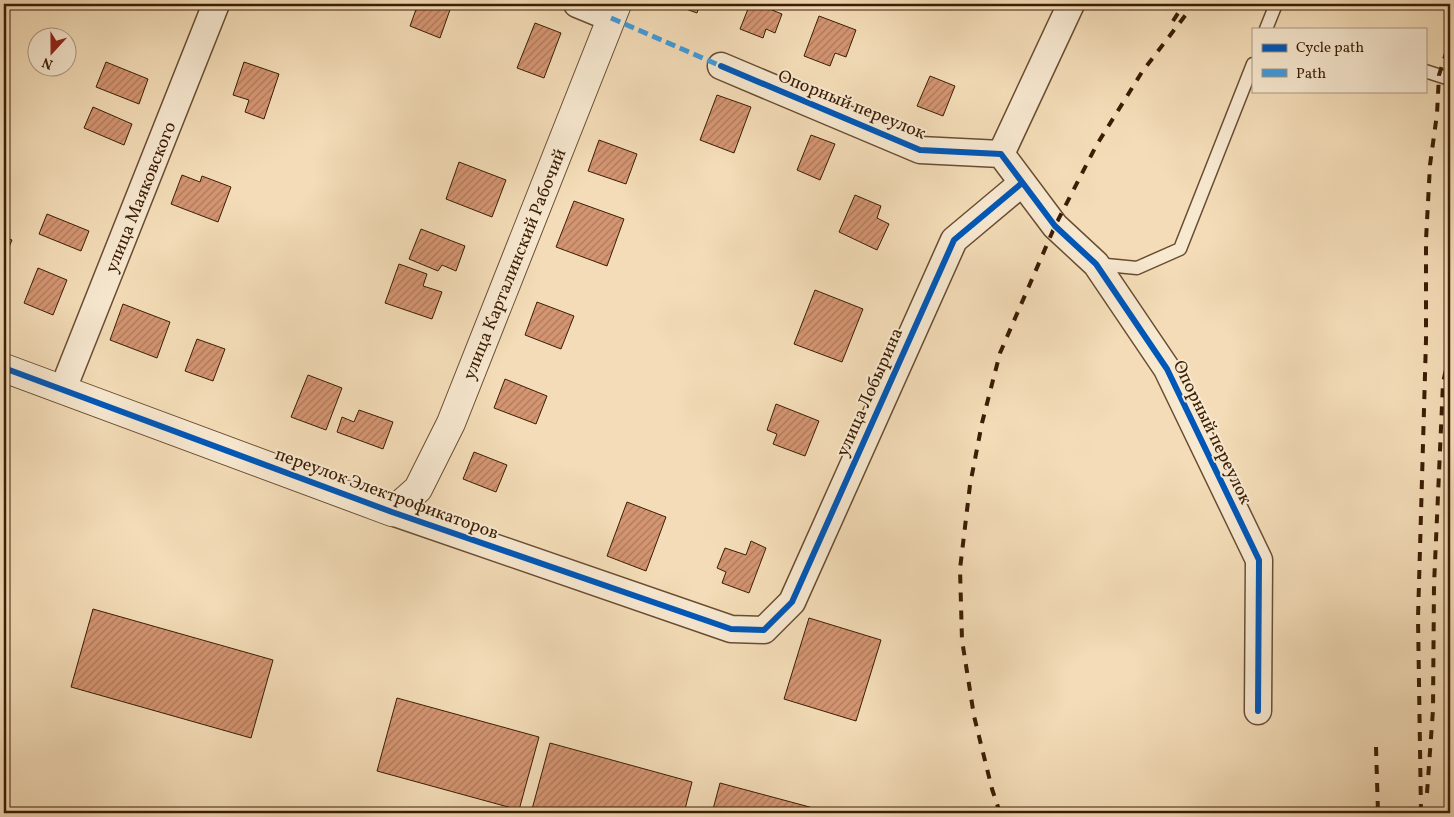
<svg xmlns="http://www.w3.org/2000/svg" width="1454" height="817" font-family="Vollkorn,serif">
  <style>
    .building { fill: url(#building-hatch); stroke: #3b1d04 }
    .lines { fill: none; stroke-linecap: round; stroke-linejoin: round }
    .service-casing { stroke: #694d31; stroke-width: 15 }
    .minor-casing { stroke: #694d31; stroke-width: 29 }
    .tertiary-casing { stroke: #694d31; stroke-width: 30 }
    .service { stroke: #f7e8d0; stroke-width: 12 }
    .minor { stroke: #f7e8d0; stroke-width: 26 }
    .tertiary { stroke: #f7e8d0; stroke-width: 28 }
    .rail { stroke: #3b1d04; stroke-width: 4; stroke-dasharray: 9 9; stroke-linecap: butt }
    .quiet { stroke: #3f9bdd; stroke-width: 5; stroke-dasharray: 10 5; stroke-linecap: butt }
    .cycleway-casing { stroke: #f7e8d0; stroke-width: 9 }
    .cycleway { stroke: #0057b8; stroke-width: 6 }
    .labels { text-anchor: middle; stroke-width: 4; stroke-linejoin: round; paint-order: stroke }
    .street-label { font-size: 18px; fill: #3b1d04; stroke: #f7e8d0 }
  </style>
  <defs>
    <pattern id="building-hatch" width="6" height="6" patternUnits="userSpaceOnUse" patternTransform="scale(1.25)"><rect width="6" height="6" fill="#d49572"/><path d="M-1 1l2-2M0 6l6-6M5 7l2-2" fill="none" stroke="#ad795b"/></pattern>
  </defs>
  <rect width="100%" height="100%" fill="#f3dcb7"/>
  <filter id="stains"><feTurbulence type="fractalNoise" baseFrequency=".004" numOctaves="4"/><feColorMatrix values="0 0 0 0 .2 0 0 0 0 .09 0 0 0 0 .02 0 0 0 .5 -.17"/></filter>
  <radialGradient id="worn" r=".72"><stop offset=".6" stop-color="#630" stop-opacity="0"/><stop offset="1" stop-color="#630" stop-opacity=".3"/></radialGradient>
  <g class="building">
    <path d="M418 4H452L440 38 410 26Z"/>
    <path d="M672 4H700L697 13Z"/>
    <path d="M750 4H757L782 14 775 33 766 29 763 38 740 29Z"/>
    <path d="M819 16 856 30 846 57 835 53 830 66 804 56Z"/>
    <path d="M535 23 561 33 544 78 517 68Z"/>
    <path d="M106 62 148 79 139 104 96 87Z"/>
    <path d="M244 62 279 74 264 119 245 112 249 100 233 95Z"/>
    <path d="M930 76 955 86 943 116 917 106Z"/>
    <path d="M717 95 751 107 734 153 700 140Z"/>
    <path d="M93 107 132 124 124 145 84 128Z"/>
    <path d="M811 135 835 144 820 180 797 170Z"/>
    <path d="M599 140 637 154 626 184 588 171Z"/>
    <path d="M459 162 506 180 492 217 446 199Z"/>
    <path d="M182 175 200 182 202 176 231 187 218 222 171 204Z"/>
    <path d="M855 195 881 206 877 218 889 224 877 250 839 232Z"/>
    <path d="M574 201 624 219 607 266 556 247Z"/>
    <path d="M47 214 89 231 81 251 39 234Z"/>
    <path d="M421 229 465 246 456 271 442 265 438 271 409 259Z"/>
    <path d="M4 237 12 240 4 259Z"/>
    <path d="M399 264 427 274 423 286 442 292 432 319 385 303Z"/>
    <path d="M38 268 67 280 53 315 24 303Z"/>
    <path d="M815 290 863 309 842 362 794 344Z"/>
    <path d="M537 302 574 316 561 349 525 335Z"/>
    <path d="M123 304 170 322 157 358 110 340Z"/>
    <path d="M197 339 225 349 213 381 185 371Z"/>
    <path d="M308 375 342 388 326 430 291 417Z"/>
    <path d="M505 379 547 396 536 424 494 408Z"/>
    <path d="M776 404 819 421 805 456 773 444 777 434 767 430Z"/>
    <path d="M359 410 393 422 383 449 337 432 342 417 354 422Z"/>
    <path d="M474 452 507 465 496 492 463 479Z"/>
    <path d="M627 502 666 517 646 571 607 556Z"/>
    <path d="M751 541 766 548 749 593 722 583 726 572 717 568 725 548 746 555Z"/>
    <path d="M93 609 273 660 251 738 71 687Z"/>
    <path d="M809 618 881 640 856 721 784 699Z"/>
    <path d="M397 698 539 737 519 810 377 771Z"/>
    <path d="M550 743 692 782 684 813H531Z"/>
    <path d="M720 783 832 813H712Z"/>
  </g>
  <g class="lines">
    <g class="service-casing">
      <g id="service">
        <path d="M1266 29 1276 4"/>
        <path d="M1425 71 1450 79"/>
        <path d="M1096 264 1137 268 1180 249 1253 64"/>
      </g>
    </g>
    <g class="minor-casing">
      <g id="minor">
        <path d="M577 4 611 18"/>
        <path d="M721 66 920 150 1001 154 1055 226 1096 264 1167 369 1259 560 1258 711"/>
        <path d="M1001 154 1071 4"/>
        <path d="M63 389 216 4"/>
        <path d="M392 512 731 629 764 630 792 602 954 240 1022 183"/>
      </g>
    </g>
    <g class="tertiary-casing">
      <path id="tertiary" d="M4 368 392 512 418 489 451 423 617 4"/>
    </g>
    <use href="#service" class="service"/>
    <use href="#minor" class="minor"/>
    <use href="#tertiary" class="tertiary"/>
    <g class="rail">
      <path d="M1173 21 1184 4"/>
      <path d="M1376 747 1378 813"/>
      <path d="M1427 793 1433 710 1434 585 1443 383 1450 351"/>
      <path d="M1000 813 992 789 974 716 962 640 960 569 970 485 982 423 1000 353 1055 226 1096 146 1142 72 1194 4"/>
      <path d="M1421 813 1418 618 1426 340V240L1430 165 1437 114 1439 75 1450 41"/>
    </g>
    <path class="quiet" d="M611 18 721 66"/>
    <g class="cycleway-casing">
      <g id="cycleway">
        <path d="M721 66 920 150 1001 154 1055 226 1096 264 1167 369 1259 560 1258 711"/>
        <path d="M4 368 392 512 731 629 764 630 792 602 954 240 1022 183"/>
      </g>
    </g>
    <use href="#cycleway" class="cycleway"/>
  </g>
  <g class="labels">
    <g class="street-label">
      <text transform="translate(852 104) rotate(22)" y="6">Опорный переулок</text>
      <text transform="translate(140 197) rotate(-68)" y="6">улица Маяковского</text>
      <text transform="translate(514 264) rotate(-68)" y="6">улица Карталинский Рабочий</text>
      <text transform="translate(869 392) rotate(-66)" y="6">улица Лобырина</text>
      <text transform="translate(1213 432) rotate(64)" y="6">Опорный переулок</text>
      <text transform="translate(387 493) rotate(20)" y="6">переулок Электрофикаторов</text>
    </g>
  </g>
  <rect width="1454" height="817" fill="none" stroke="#f3dcb7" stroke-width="20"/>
  <rect x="5" y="5" width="1444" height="807" fill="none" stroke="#3b1d04" stroke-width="2.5"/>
  <rect x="10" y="10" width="1434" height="797" fill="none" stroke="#3b1d04"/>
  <rect x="1252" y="28" width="175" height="65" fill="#f7e8d0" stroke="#ac977e"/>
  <rect x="1262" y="44" width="25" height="8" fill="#0057b8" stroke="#ac977e"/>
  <text x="1296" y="52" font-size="15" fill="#3b1d04">Cycle path</text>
  <rect x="1262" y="69" width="25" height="8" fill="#3f9bdd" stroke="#ac977e"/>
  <text x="1296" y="78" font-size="15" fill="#3b1d04">Path</text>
  <g transform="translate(52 52) rotate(201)"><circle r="24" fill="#f7e8d0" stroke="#ac977e"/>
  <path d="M0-4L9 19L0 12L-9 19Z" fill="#8f2418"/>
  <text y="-8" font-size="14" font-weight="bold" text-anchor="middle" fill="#3b1d04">N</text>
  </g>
  <rect width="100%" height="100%" filter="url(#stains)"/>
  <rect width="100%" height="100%" fill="url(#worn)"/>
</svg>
